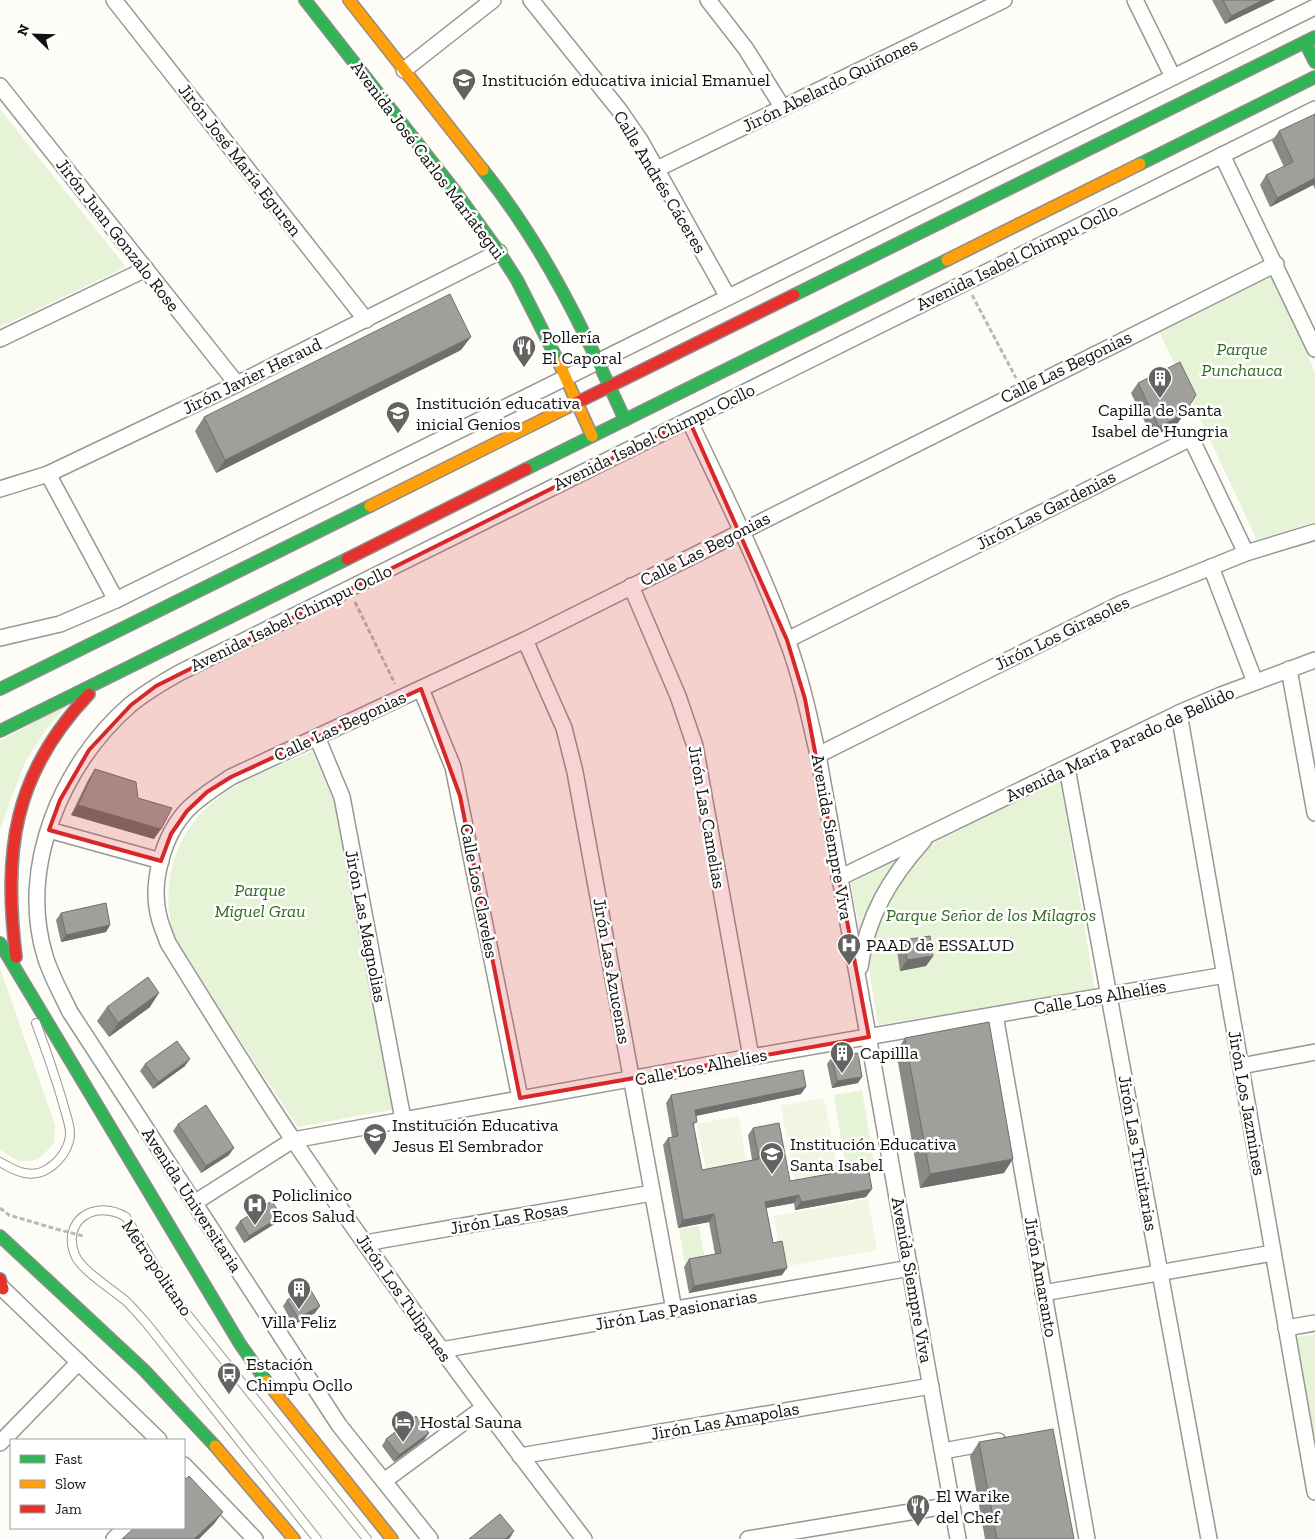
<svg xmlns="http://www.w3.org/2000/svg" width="1315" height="1539" font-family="'Zilla Slab',serif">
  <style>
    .green { fill: #e7f3d7 }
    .pitch { fill: #f0f6e1 }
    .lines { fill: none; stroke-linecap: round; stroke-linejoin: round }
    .lane-casing { stroke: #979795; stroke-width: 10 }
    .street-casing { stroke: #979795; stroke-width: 18 }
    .fast-casing { stroke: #8e8d8b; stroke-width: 14 }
    .slow-casing { stroke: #8e8d8b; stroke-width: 14 }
    .jam-casing { stroke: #8e8d8b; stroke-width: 14 }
    .path { stroke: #b9b9b8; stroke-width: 3; stroke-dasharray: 5 2.5; stroke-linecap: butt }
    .lane { stroke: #fffffe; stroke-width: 8 }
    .street { stroke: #fffffe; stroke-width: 15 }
    .fast { stroke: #30b455; stroke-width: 11 }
    .slow { stroke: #ff9f0a; stroke-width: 11 }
    .jam { stroke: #e5322d; stroke-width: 11 }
    .path-bridge { stroke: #b9b9b8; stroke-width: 3; stroke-dasharray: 5 2.5; stroke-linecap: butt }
    .wall { fill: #8a8986 }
    .shaded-wall { fill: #716f6d }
    .building { fill: #a19f9c; stroke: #716f6d }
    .marked { fill: #d62828; fill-opacity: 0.2; stroke: #d62828; stroke-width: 4; stroke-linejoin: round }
    .labels { text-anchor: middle; stroke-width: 5; stroke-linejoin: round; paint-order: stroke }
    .poi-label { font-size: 18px; fill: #111; stroke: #fff; text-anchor: start }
    .street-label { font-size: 18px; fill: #111; stroke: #fff }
    .park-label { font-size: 18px; font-style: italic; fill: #2f6b1f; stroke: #fff }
  </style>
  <rect width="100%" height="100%" fill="#fdfcf7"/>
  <g class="green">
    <path d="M0 109 126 267 0 327Z"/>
    <path d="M1271 275 1294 321 1315 373V522L1257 540 1158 329Z"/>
    <path d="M68 704 45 731 25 762 0 829V741Z"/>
    <path d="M312 751 335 804 395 1109 298 1127 178 948C155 888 174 825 229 790 254 774 285 764 312 751Z"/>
    <path d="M1060 779 1095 990 878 1025 869 969V952L871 939 889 895 926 847Z"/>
    <path d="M903 855 877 890 860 933 851 883Z"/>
    <path d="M0 968 55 1125 54 1143 42 1156 32 1161H18L0 1150Z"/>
    <path d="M862 1090 874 1164 846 1168 834 1095Z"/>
    <path d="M699 1226 705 1260 685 1264 679 1229Z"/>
    <path d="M1315 1334V1466L1293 1338Z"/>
  </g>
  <g class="pitch">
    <path d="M824 1098 838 1171 795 1179 781 1106Z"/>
    <path d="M738 1116 747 1164 707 1172 697 1124Z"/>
    <path d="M868 1199 877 1250 783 1267 774 1216Z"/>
  </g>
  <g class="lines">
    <g class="lane-casing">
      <g id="lane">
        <path d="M0 1162C15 1171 32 1180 49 1168 60 1161 70 1147 70 1133 70 1124 65 1112 63 1103 55 1076 46 1050 36 1023"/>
        <path d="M317 1539 147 1324C140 1316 133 1308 126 1301 113 1290 81 1270 75 1255 61 1221 95 1198 126 1217L175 1299 367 1539"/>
      </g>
    </g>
    <g class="street-casing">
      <g id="street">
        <path d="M114 0 366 320"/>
        <path d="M531 0 620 111 640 140 728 297"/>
        <path d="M708 0 746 49 783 108"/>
        <path d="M1135 0 1173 77"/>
        <path d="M404 70 493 0"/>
        <path d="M0 86 237 384"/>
        <path d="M1222 155 1315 349"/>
        <path d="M657 169 1004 0"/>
        <path d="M0 339 146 269"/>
        <path d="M689 420C723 492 760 565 787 640 801 677 809 716 818 755L958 1539"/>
        <path d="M48 474 116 600"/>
        <path d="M0 489 48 474 237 384 499 252"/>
        <path d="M1211 567 1255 682"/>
        <path d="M631 586 678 696 695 746 751 1057"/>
        <path d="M0 638 60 624 116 600 1315 7"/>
        <path d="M525 640 564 728 575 772 674 1310"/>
        <path d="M787 640 1191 438 1246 553"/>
        <path d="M1289 669 1315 813"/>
        <path d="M421 689 453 767 520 1098"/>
        <path d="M1179 713 1315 1492"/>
        <path d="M317 737 342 797 403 1119"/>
        <path d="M818 755 1120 604 1246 553 1315 532"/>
        <path d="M1067 768 1209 1539"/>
        <path d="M49 830 161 861"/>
        <path d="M839 878 1179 713 1221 695 1315 660"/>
        <path d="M860 967C867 916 890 878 924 840"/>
        <path d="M995 1015 1087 1539"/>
        <path d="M1241 1066 1315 1052"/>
        <path d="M194 1203 293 1140 751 1057 1225 975"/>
        <path d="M365 1243 652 1193"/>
        <path d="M0 1286 159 1440"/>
        <path d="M1043 1293 1273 1253"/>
        <path d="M1286 1328 1315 1323"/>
        <path d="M441 1350 910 1268"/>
        <path d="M0 1443 79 1362"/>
        <path d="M943 1451 998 1441"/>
        <path d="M520 1456 931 1386"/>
        <path d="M184 1465 255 1539"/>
        <path d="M384 1481 483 1408"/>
        <path d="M114 1539 125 1528"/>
        <path d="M430 1539 339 1425 70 1012C61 993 51 976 45 956 18 867 62 764 130 705 146 692 163 682 181 672L1315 109"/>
        <path d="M584 1539C484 1409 386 1277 294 1141 250 1076 209 1009 168 943 165 934 161 926 159 917 150 883 163 835 188 809 201 796 216 787 231 777L525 640 1276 264"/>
        <path d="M748 1539 952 1505"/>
      </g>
    </g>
    <g class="fast-casing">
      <g id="fast">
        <path d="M305 0 455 191 499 252 517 280 559 363"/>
        <path d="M1305 42 1315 62"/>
        <path d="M1140 164 1315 77"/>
        <path d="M483 170C544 246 585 332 625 420"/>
        <path d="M794 295 1315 37"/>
        <path d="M526 469 947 260"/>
        <path d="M0 689 370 506"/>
        <path d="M0 731 347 559"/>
        <path d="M0 943 240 1344 266 1381"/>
        <path d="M0 1236 144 1370 215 1446"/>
      </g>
    </g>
    <g class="slow-casing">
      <g id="slow">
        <path d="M349 0 483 170"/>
        <path d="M947 260 1140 164"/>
        <path d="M559 363 592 436"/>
        <path d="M370 506 576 403"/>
        <path d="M266 1381 392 1539"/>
        <path d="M215 1446 294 1539"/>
      </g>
    </g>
    <g class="jam-casing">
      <g id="jam">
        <path d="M576 403 794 295"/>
        <path d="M347 559 526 469"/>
        <path d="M16 957C3 851 13 774 89 694"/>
        <path d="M0 1279 3 1289"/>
      </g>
    </g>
    <g class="path">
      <path d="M972 295 1016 378"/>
      <path d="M355 602 395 684"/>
      <path d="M0 1208 9 1215 56 1229"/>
    </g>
    <use href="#lane" class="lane"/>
    <use href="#street" class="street"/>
    <use href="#fast" class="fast"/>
    <use href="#slow" class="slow"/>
    <use href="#jam" class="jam"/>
    <path class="path-bridge" d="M56 1229 83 1236"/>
  </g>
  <g class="wall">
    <path d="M1212 0H1275L1225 24Z"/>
    <path d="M1315 114V189L1313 185 1270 207 1260 185 1266 175 1284 167 1272 141 1279 131Z"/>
    <path d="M461 350 216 473 195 431 204 417Z"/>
    <path d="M1138 383 1184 414 1177 424 1152 437 1131 393Z"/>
    <path d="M95 769 154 839 71 815 88 780Z"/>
    <path d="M61 913 110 925 106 932 61 942 56 920Z"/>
    <path d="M904 940 933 956 926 966 900 971 897 951Z"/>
    <path d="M107 1007H150L109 1037 97 1021Z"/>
    <path d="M905 1038 1004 1173 920 1188 896 1051Z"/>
    <path d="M832 1057 858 1083 832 1088 827 1064Z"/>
    <path d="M145 1064 185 1066 153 1089 140 1071Z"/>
    <path d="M801 1094 696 1116 694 1126 702 1170 752 1160 748 1135 753 1128 790 1181 866 1197 795 1210 794 1203 766 1208 773 1243 782 1275 689 1293 684 1267 689 1259 715 1254 709 1222 678 1228 663 1145 668 1138 672 1137 666 1103 671 1095Z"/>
    <path d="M178 1124 229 1155 201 1173 173 1131Z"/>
    <path d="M281 1216 276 1223 244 1243 235 1228 240 1221Z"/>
    <path d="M287 1300 315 1313 293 1325 283 1306Z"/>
    <path d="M429 1433 424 1440 394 1462 382 1446 386 1439Z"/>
    <path d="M979 1442 1074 1539H985L970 1456Z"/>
  </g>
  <g class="shaded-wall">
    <path d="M1263 0H1275L1225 24 1231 16Z"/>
    <path d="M1315 178V183L1313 185 1270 207 1277 198Z"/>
    <path d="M471 337 461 350 216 473 225 460Z"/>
    <path d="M1184 414 1177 424 1152 437 1159 427Z"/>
    <path d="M78 805 161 829 154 839 71 815Z"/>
    <path d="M110 925 106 932 61 942 66 935Z"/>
    <path d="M933 956 926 966 900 971 907 960Z"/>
    <path d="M159 993 150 1007 109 1037 118 1023Z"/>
    <path d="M190 1059 185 1066 153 1089 158 1082Z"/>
    <path d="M862 1077 858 1083 832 1088 837 1081Z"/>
    <path d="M806 1087 801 1094 690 1117 695 1110Z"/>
    <path d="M234 1148 229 1155 201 1173 206 1166Z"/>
    <path d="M1013 1159 1004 1173 920 1188 930 1174Z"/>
    <path d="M872 1189 866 1197 795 1210 801 1202Z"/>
    <path d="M799 1195 794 1203 760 1209 765 1202Z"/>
    <path d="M714 1214 709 1222 678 1228 683 1220Z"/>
    <path d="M281 1216 276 1223 244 1243 249 1236Z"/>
    <path d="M787 1268 782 1275 689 1293 694 1286Z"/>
    <path d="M320 1306 315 1313 293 1325 298 1318Z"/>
    <path d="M429 1433 424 1440 394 1462 399 1455Z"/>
    <path d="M223 1512 214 1524 199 1539H194Z"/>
    <path d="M514 1531 510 1538 508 1539H505Z"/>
  </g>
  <g class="building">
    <path d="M1223 0H1263L1231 16Z"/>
    <path d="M1315 114V178L1277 198 1266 175 1293 162 1279 131Z"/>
    <path d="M450 294 471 337 225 460 204 417Z"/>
    <path d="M1180 362 1196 395 1184 414 1159 427 1138 383Z"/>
    <path d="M95 769 136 782 138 798 172 808 161 829 78 805Z"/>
    <path d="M106 903 110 925 66 935 61 913Z"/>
    <path d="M930 936 933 956 907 960 904 940Z"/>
    <path d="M148 977 159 993 118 1023 107 1007Z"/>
    <path d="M989 1022 1013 1159 930 1174 905 1038Z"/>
    <path d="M177 1041 190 1059 158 1082 145 1064Z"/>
    <path d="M858 1053 862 1077 837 1081 832 1057Z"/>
    <path d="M803 1070 806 1087 695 1110 697 1122 693 1123 702 1170 759 1159 753 1128 779 1123 790 1181 868 1167 872 1189 801 1202 799 1195 765 1202 773 1243 782 1241 787 1268 694 1286 689 1259 721 1253 714 1214 683 1220 668 1138 678 1136 671 1095Z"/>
    <path d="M206 1105 234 1148 206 1166 178 1124Z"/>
    <path d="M272 1201 281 1216 249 1236 240 1221Z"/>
    <path d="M309 1287 320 1306 298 1318 287 1300Z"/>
    <path d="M416 1416 429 1433 399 1455 386 1439Z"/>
    <path d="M1053 1429 1074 1539H997L979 1442Z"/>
    <path d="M189 1476 223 1512 194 1539H122L134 1528H184V1481Z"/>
    <path d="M500 1514 514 1531 505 1539H469Z"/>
  </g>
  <path class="marked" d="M689 420 787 640 805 699 869 1037 520 1098 460 796 421 689 231 777 207 792 187 811 171 834 161 861 49 830 60 800 89 750 131 705 156 686Z"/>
  <defs>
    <g id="school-pin" transform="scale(1.25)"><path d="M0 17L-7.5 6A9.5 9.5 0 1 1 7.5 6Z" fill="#646362" stroke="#fff"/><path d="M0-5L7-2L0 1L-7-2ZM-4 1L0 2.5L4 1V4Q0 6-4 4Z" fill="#fff"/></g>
    <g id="restaurant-pin" transform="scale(1.25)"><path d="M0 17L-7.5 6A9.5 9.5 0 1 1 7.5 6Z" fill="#646362" stroke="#fff"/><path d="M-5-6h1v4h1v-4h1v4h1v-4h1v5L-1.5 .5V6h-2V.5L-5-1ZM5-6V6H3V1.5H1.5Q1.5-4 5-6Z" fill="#fff"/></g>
    <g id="building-pin" transform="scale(1.25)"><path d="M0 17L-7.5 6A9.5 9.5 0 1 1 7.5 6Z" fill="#646362" stroke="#fff"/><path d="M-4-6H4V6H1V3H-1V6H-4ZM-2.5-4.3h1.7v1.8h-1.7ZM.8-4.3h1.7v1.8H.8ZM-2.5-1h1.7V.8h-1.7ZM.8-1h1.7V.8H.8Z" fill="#fff"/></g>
    <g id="hospital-pin" transform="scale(1.25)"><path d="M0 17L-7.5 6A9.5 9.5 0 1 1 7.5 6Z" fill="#646362" stroke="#fff"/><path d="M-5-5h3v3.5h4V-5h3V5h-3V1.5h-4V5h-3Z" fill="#fff"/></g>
    <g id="bus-pin" transform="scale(1.25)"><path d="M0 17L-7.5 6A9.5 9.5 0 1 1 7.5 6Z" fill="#646362" stroke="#fff"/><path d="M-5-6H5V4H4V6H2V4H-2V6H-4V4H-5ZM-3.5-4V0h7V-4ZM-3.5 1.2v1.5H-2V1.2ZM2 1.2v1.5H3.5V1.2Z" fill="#fff"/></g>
    <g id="hotel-pin" transform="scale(1.25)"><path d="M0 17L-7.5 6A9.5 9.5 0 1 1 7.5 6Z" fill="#646362" stroke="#fff"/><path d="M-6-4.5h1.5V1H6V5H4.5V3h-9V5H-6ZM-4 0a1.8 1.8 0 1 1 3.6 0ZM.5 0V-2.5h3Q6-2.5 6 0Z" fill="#fff"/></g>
  </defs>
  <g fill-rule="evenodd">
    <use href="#school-pin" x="464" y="80"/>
    <use href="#restaurant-pin" x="524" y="347"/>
    <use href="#building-pin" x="1160" y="378"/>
    <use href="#school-pin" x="398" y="413"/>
    <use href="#hospital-pin" x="849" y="945"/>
    <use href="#building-pin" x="842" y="1053"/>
    <use href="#school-pin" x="375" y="1135"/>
    <use href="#school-pin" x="772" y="1154"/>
    <use href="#hospital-pin" x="255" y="1205"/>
    <use href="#building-pin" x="299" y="1289"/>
    <use href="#bus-pin" x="229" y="1374"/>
    <use href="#hotel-pin" x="403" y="1422"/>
    <use href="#restaurant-pin" x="918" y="1506"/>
  </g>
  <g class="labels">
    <g class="poi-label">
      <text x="482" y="86">Institución educativa inicial Emanuel</text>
      <text x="542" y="343">Pollería<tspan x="542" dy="21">El Caporal</tspan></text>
      <text x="416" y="409">Institución educativa<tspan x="416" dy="21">inicial Genios</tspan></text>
      <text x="1160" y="416" text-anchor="middle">Capilla de Santa<tspan x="1160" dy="21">Isabel de Hungria</tspan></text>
      <text x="866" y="951">PAAD de ESSALUD</text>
      <text x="860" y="1059">Capillla</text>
      <text x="392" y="1131">Institución Educativa<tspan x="392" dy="21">Jesus El Sembrador</tspan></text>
      <text x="790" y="1150">Institución Educativa<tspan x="790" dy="21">Santa Isabel</tspan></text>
      <text x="272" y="1201">Policlinico<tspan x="272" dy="21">Ecos Salud</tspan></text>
      <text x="299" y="1328" text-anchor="middle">Villa Feliz</text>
      <text x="246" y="1370">Estación<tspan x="246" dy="21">Chimpu Ocllo</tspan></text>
      <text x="420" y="1428">Hostal Sauna</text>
      <text x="936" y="1502">El Warike<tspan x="936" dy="21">del Chef</tspan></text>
    </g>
    <g class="street-label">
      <text transform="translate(830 85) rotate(-26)" y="6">Jirón Abelardo Quiñones</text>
      <text transform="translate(240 160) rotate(52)" y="6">Jirón José María Eguren</text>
      <text transform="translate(428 160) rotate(53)" y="6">Avenida José Carlos Maríategui</text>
      <text transform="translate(660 182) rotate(59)" y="6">Calle Andrés Cáceres</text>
      <text transform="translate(118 235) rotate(52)" y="6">Jirón Juan Gonzalo Rose</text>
      <text transform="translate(1017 257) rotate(-26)" y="6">Avenida Isabel Chimpu Ocllo</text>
      <text transform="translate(1066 367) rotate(-26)" y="6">Calle Las Begonias</text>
      <text transform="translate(252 376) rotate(-26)" y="6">Jirón Javier Heraud</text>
      <text transform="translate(654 437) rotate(-26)" y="6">Avenida Isabel Chimpu Ocllo</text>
      <text transform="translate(1046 510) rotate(-27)" y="6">Jirón Las Gardenias</text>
      <text transform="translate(705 549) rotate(-27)" y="6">Calle Las Begonias</text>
      <text transform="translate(291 618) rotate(-26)" y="6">Avenida Isabel Chimpu Ocllo</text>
      <text transform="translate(1062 633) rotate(-26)" y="6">Jirón Los Girasoles</text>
      <text transform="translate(340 726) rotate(-25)" y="6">Calle Las Begonias</text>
      <text transform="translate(1120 744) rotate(-25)" y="6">Avenida María Parado de Bellido</text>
      <text transform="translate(707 817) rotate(80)" y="6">Jirón Las Camelias</text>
      <text transform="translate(832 837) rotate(80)" y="6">Avenida Siempre Viva</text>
      <text transform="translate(479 891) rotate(79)" y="6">Calle Los Claveles</text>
      <text transform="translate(366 926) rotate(79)" y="6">Jirón Las Magnolias</text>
      <text transform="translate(612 971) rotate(80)" y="6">Jirón Las Azucenas</text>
      <text transform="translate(1100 997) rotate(-10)" y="6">Calle Los Alhelíes</text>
      <text transform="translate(701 1067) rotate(-11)" y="6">Calle Los Alhelíes</text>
      <text transform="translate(1247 1103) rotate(80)" y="6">Jirón Los Jazmines</text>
      <text transform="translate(1138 1153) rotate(80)" y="6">Jirón Las Trinitarias</text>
      <text transform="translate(192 1200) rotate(57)" y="6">Avenida Universitaria</text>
      <text transform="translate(509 1218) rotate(-10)" y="6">Jirón Las Rosas</text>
      <text transform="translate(157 1268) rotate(56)" y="6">Metropolitano</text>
      <text transform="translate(1041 1277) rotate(80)" y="6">Jirón Amaranto</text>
      <text transform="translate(912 1280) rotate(80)" y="6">Avenida Siempre Viva</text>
      <text transform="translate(404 1298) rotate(55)" y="6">Jirón Los Tulipanes</text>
      <text transform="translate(676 1310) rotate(-10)" y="6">Jirón Las Pasionarias</text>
      <text transform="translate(725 1421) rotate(-10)" y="6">Jirón Las Amapolas</text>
    </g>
    <g class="park-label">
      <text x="1242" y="355">Parque<tspan x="1242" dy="21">Punchauca</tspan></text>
      <text x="260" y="896">Parque<tspan x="260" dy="21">Miguel Grau</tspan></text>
      <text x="991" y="921">Parque Señor de los Milagros</text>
    </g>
  </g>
  <rect x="10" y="1439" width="175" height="90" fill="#ffffff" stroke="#a0a0a0"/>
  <rect x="20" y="1455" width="25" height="8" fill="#30b455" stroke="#a0a0a0"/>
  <text x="55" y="1464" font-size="15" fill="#111111">Fast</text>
  <rect x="20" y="1480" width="25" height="8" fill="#ff9f0a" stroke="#a0a0a0"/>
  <text x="55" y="1489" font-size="15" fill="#111111">Slow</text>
  <rect x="20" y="1505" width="25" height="8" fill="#e5322d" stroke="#a0a0a0"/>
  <text x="55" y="1514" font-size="15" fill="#111111">Jam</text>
  <g transform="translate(35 35) rotate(293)" stroke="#ffffff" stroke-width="4" paint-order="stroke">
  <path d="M0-4L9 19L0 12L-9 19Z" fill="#111111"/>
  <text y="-8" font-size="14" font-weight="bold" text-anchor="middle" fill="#111111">N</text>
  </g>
</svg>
